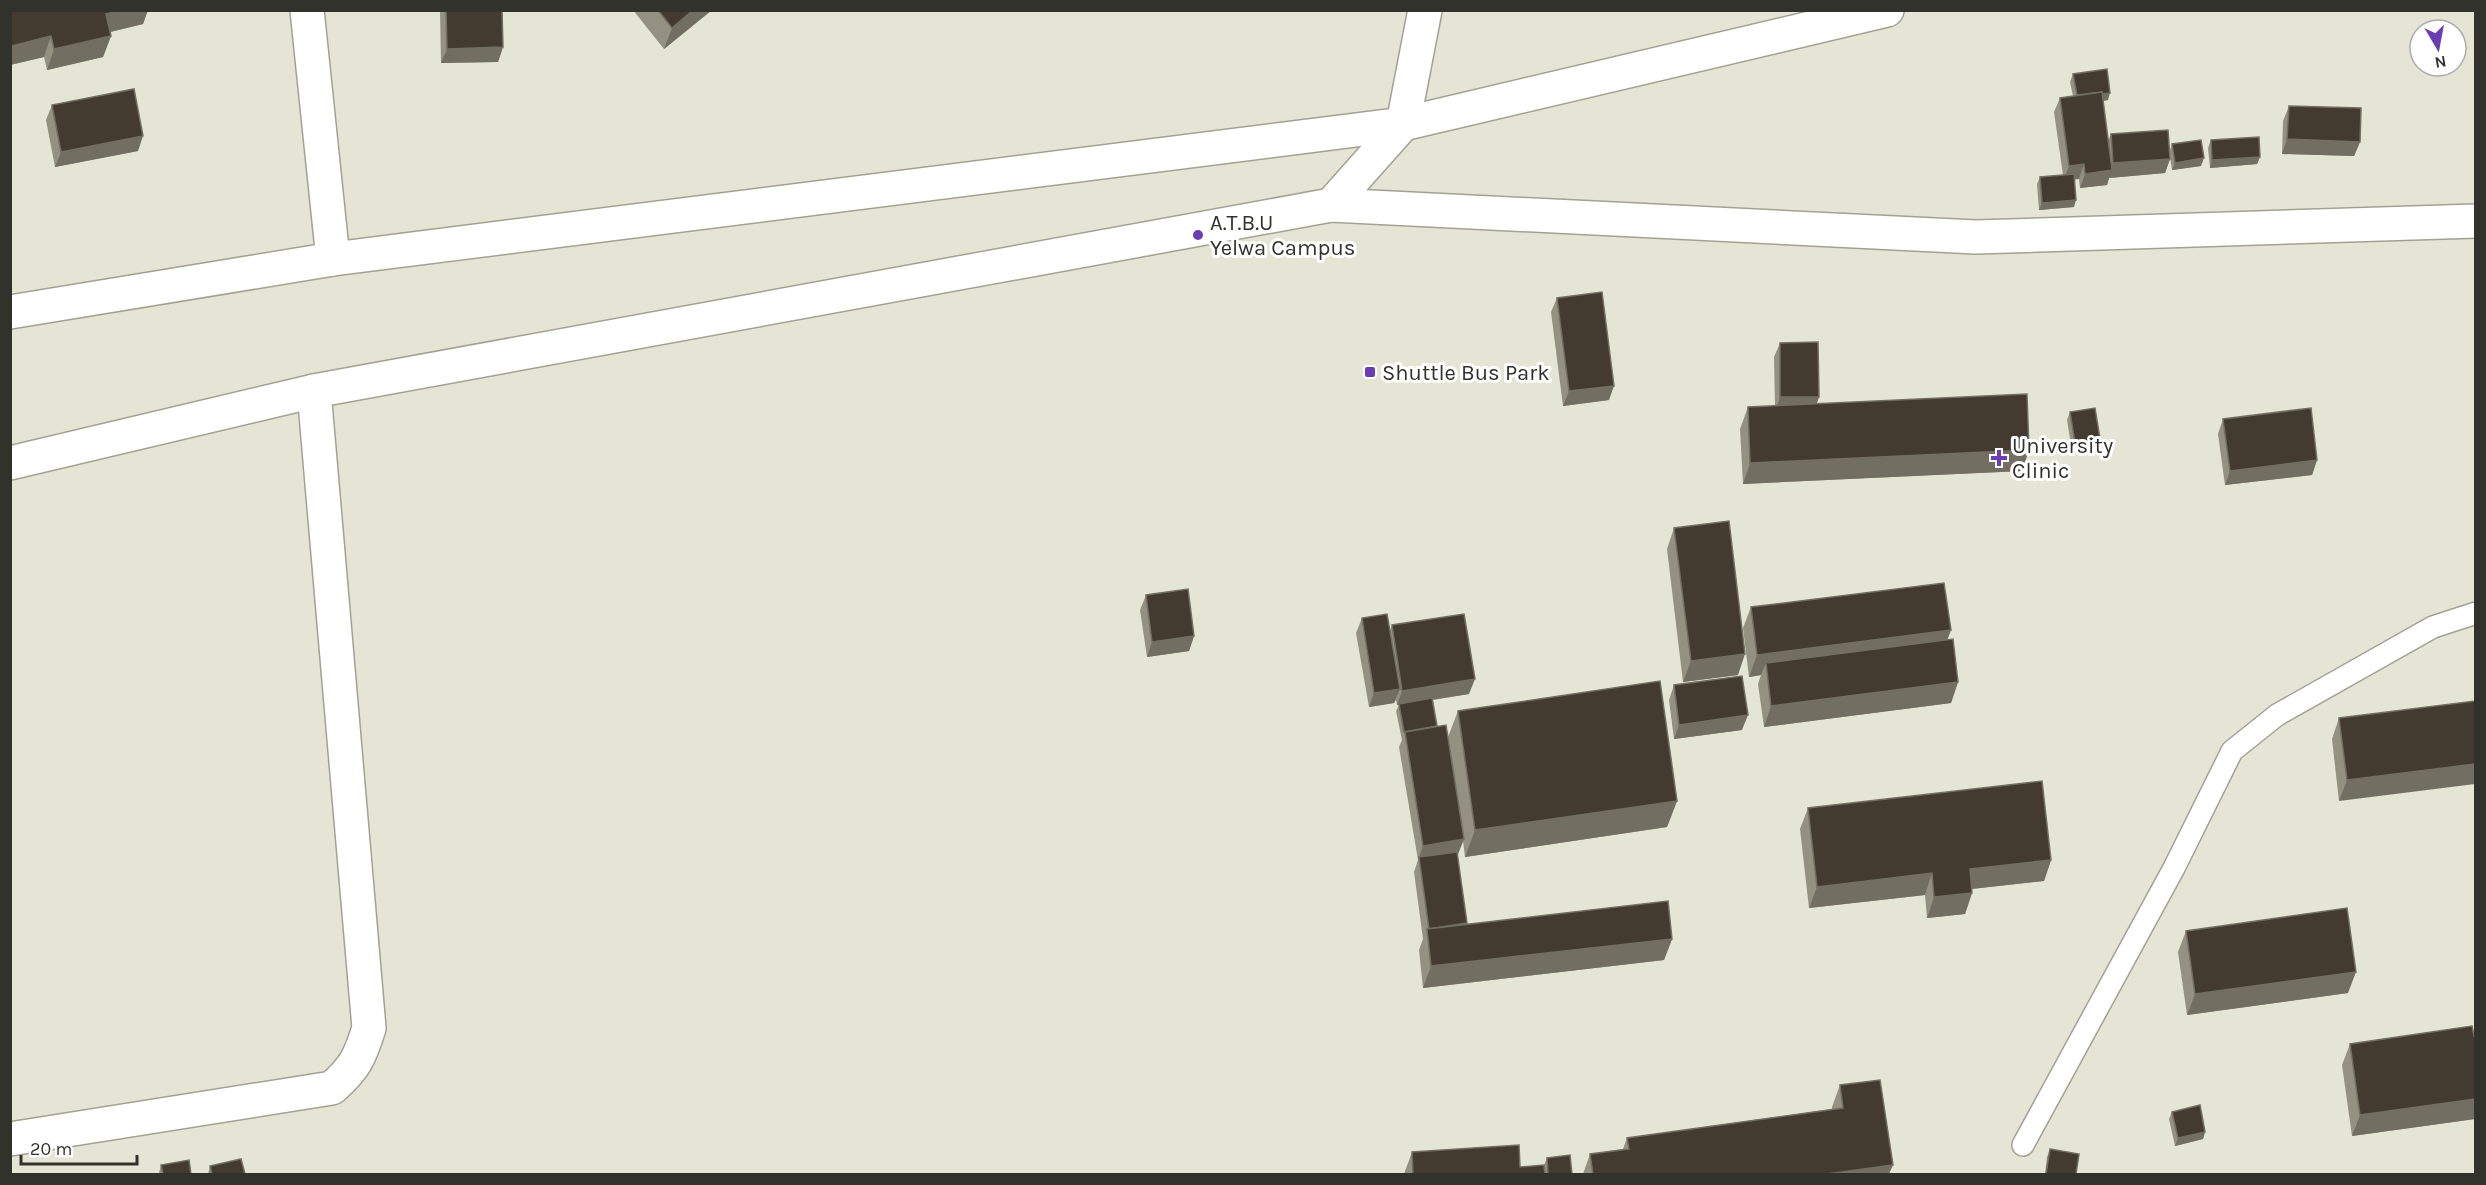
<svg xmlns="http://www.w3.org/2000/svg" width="2486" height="1185" font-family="Karla,sans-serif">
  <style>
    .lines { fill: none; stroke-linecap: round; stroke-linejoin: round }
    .service-casing { stroke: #a2a293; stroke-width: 24 }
    .minor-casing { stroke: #a2a293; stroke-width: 36 }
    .service { stroke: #fff; stroke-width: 21 }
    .minor { stroke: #fff; stroke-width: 33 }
    .wall { fill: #949082 }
    .shaded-wall { fill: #736e62 }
    .building { fill: #433b30; stroke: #736e62; stroke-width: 1.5 }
    .poi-dot { fill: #6b3db4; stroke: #fff; stroke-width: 2 }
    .labels { text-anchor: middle; stroke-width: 6; stroke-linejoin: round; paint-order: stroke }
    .poi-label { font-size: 22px; fill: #32322c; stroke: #fff; text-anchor: start }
  </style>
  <rect width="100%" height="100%" fill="#e4e5d5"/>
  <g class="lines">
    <g class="service-casing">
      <path id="service" d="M2023 1145 2174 868 2232 751 2277 715 2433 627 2476 613"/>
    </g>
    <g class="minor-casing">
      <g id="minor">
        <path d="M307 10 333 259"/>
        <path d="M1331 205 1403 124 1425 10"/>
        <path d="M10 312 333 259 1403 124 1887 10"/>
        <path d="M10 463 314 391 1331 205 1976 237 2476 221"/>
        <path d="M10 1139 332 1088C355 1068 360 1057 369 1028L314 391"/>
      </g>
    </g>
    <use href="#service" class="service"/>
    <use href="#minor" class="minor"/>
  </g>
  <g class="wall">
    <path d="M10 10H148L143 24 110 32 111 36 103 57 47 70 44 57 10 65Z"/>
    <path d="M440 10H502L503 47 498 62 441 63Z"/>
    <path d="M633 10H712L664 49Z"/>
    <path d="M2073 74 2108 100 2103 101 2108 141 2111 134 2170 150 2172 144 2201 166 2172 170 2170 157V159L2165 173 2109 178 2107 185 2080 188 2079 179H2075L2074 207 2039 210 2037 184 2040 177 2063 175 2054 112 2060 98 2073 96 2070 82Z"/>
    <path d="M52 105 138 151 55 167 46 120Z"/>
    <path d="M2289 106 2360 142 2354 156 2282 154 2283 121Z"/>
    <path d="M2211 140 2260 157 2257 164 2210 168 2208 148Z"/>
    <path d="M1557 298 1609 400 1563 406 1551 312Z"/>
    <path d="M1780 343 1819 397 1816 404 2029 450 2022 471 1743 484 1740 429 1748 407 1775 406 1774 357Z"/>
    <path d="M2070 412 2097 447 2072 451 2067 420Z"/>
    <path d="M2223 419 2317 460 2312 475 2225 485 2218 434Z"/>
    <path d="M1674 528 1738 675 1683 682 1667 549Z"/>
    <path d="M1146 595 1194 636 1189 651 1147 657 1140 610Z"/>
    <path d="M1751 607 1951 630 1947 640 1958 682 1951 703 1764 727 1758 684 1761 675 1749 677 1743 628Z"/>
    <path d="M1362 618 1390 630 1392 625 1469 694 1433 700 1437 726 1454 779 1448 737 1458 711 1677 801 1667 827 1465 857 1463 841 1458 854H1457L1467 924 1672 939 1664 960 1423 988 1419 950 1423 939 1414 872 1418 860 1399 747 1402 740 1396 711 1399 705H1397L1396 700 1394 703 1369 707 1356 633Z"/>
    <path d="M1674 685 1742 730 1674 739 1669 700Z"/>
    <path d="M2475 701 2339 801 2332 739 2339 718Z"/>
    <path d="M1808 808 2051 860 2044 881 1972 889V893L1965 914 1927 918 1925 895 1809 908 1800 829Z"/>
    <path d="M2186 931 2348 993 2187 1015 2178 952Z"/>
    <path d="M2474 1036H2475V1119L2352 1136 2342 1065 2350 1044Z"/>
    <path d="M1840 1085 1889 1174H1583L1590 1154 1623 1149 1627 1138 1832 1109V1107Z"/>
    <path d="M2172 1112 2205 1132 2203 1139 2175 1146 2169 1119Z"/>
    <path d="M2050 1149 2076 1174H2045L2047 1157Z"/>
    <path d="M1412 1152 1520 1167 1545 1174H1404Z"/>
    <path d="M1547 1158 1572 1174H1545L1544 1165Z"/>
    <path d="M161 1165 191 1174H159V1173Z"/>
    <path d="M210 1166 245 1174H208Z"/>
  </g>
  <g class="shaded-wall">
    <path d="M121 10H148L143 24 98 35 106 14Z"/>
    <path d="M693 10H712L664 49 672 28Z"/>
    <path d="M51 36 44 57 10 65V50L12 46Z"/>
    <path d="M111 36 103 57 47 70 54 49Z"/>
    <path d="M503 47 498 62 441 63 447 49Z"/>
    <path d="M2110 93 2108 100 2074 106 2077 98Z"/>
    <path d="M143 136 138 151 55 167 61 152Z"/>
    <path d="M2287 139 2360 142 2354 156 2282 154Z"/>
    <path d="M2260 157 2257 164 2210 168 2212 160Z"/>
    <path d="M2204 158 2201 166 2172 170 2175 163Z"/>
    <path d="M2170 159 2165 173 2109 178 2107 185 2080 188 2085 174 2110 171 2113 163Z"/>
    <path d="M2084 164 2079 179 2063 181 2069 166Z"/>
    <path d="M2076 200 2074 207 2039 210 2042 203Z"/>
    <path d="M1614 386 1609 400 1563 406 1569 391Z"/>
    <path d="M1780 397H1819L1814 412H1775Z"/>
    <path d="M2100 439 2097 447 2072 451 2075 443Z"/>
    <path d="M2029 450 2022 471 1743 484 1750 463Z"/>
    <path d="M2317 460 2312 475 2225 485 2230 471Z"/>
    <path d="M1951 630 1943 651 1766 663 1761 675 1749 677 1757 655Z"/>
    <path d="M1194 636 1189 651 1147 657 1152 642Z"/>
    <path d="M1745 654 1738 675 1683 682 1691 661Z"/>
    <path d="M1475 679 1469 694 1397 705 1402 691Z"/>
    <path d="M1958 682 1951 703 1764 727 1771 706Z"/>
    <path d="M1400 689 1394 703 1369 707 1374 693Z"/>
    <path d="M1748 715 1742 730 1674 739 1679 725Z"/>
    <path d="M2475 764V784L2339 801 2347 780Z"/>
    <path d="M1677 801 1667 827 1465 857 1475 830Z"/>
    <path d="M1464 839 1458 854 1420 860 1419 857 1418 860 1423 846Z"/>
    <path d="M2051 860 2044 881 1962 890 1970 869Z"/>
    <path d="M1932 873 1925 895 1809 908 1817 887Z"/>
    <path d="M1972 893 1965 914 1927 918 1934 897Z"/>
    <path d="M1672 939 1664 960 1423 988 1431 966Z"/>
    <path d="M2356 972 2348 993 2187 1015 2195 994Z"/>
    <path d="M2475 1099V1119L2352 1136 2360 1115Z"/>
    <path d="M2205 1132 2203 1139 2175 1146 2178 1138Z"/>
    <path d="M1893 1165 1889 1174H1827Z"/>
  </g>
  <g class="building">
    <path d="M10 10H121L106 14 111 36 54 49 51 36 12 46 10 40Z"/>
    <path d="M446 10H502L503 47 447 49Z"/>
    <path d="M658 10H693L672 28Z"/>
    <path d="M2107 69 2110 93 2102 94V92L2077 95 2073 74Z"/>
    <path d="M134 89 143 136 61 152 52 105Z"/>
    <path d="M2102 92 2112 170 2085 174 2084 164 2069 166 2060 98Z"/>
    <path d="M2289 106 2361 108 2360 142 2287 139Z"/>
    <path d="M2168 130 2170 159 2113 163 2111 134Z"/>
    <path d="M2259 137 2260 157 2212 160 2211 140Z"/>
    <path d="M2201 140 2204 158 2175 163 2172 144Z"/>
    <path d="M2074 174 2076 200 2042 203 2040 177Z"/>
    <path d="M1602 292 1614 386 1569 391 1557 298Z"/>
    <path d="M1818 342 1819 397H1780V343Z"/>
    <path d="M2027 394 2029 450 1750 463 1748 407Z"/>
    <path d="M2095 408 2100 439 2075 443 2070 412Z"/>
    <path d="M2311 408 2317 460 2230 471 2223 419Z"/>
    <path d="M1729 521 1745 654 1691 661 1674 528Z"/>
    <path d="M1944 583 1951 630 1757 655 1751 607Z"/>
    <path d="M1188 589 1194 636 1152 642 1146 595Z"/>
    <path d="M1387 614 1400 689 1374 693 1362 618Z"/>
    <path d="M1464 614 1475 679 1402 691 1392 625Z"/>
    <path d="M1953 639 1958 682 1771 706 1766 663Z"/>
    <path d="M1742 676 1748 715 1679 725 1674 685Z"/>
    <path d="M1660 681 1677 801 1475 830 1458 711Z"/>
    <path d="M1432 698 1437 726 1404 732 1399 704Z"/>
    <path d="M2475 701V764L2347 780 2339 718Z"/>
    <path d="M1446 725 1464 839 1423 846 1405 732Z"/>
    <path d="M2042 781 2051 860 1970 869 1972 893 1934 897 1932 873 1817 887 1808 808Z"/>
    <path d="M1457 852 1467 923 1429 929 1419 857Z"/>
    <path d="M1668 901 1672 939 1431 966 1427 929Z"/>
    <path d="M2347 908 2356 972 2195 994 2186 931Z"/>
    <path d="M2472 1026 2474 1036H2475V1099L2360 1115 2350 1044Z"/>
    <path d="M1880 1080 1893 1165 1827 1174H1593L1590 1154 1629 1149 1627 1138 1843 1108 1840 1085Z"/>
    <path d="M2200 1105 2205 1132 2178 1138 2172 1112Z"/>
    <path d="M1519 1145 1520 1167 1544 1165 1545 1174H1413L1412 1152Z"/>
    <path d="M2050 1149 2079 1154 2076 1174H2046Z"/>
    <path d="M1570 1155 1572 1174H1548L1547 1158Z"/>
    <path d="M241 1159 245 1174H212L210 1166Z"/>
    <path d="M189 1160 191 1174H163L161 1165Z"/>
  </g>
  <g class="poi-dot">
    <circle cx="1198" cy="235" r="6"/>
    <rect x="1364" y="366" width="12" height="12" rx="3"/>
    <path d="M1996 449h6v6h6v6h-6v6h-6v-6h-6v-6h6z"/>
  </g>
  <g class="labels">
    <g class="poi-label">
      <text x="1210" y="230">A.T.B.U<tspan x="1210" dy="25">Yelwa Campus</tspan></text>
      <text x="1382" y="380">Shuttle Bus Park</text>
      <text x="2012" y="453">University<tspan x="2012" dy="25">Clinic</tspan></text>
    </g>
  </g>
  <rect width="2486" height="1185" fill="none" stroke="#32322c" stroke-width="24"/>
  <g transform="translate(2438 48) rotate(170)"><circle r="28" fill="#ffffff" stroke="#adadab" stroke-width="1.5"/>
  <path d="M0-4.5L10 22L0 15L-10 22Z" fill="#6b3db4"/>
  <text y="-9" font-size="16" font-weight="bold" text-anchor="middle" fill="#32322c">N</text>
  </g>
  <path d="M21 1155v9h116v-9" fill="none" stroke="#32322c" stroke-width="3"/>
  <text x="30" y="1155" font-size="18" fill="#32322c" stroke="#ffffff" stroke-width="4.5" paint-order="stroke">20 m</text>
</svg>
